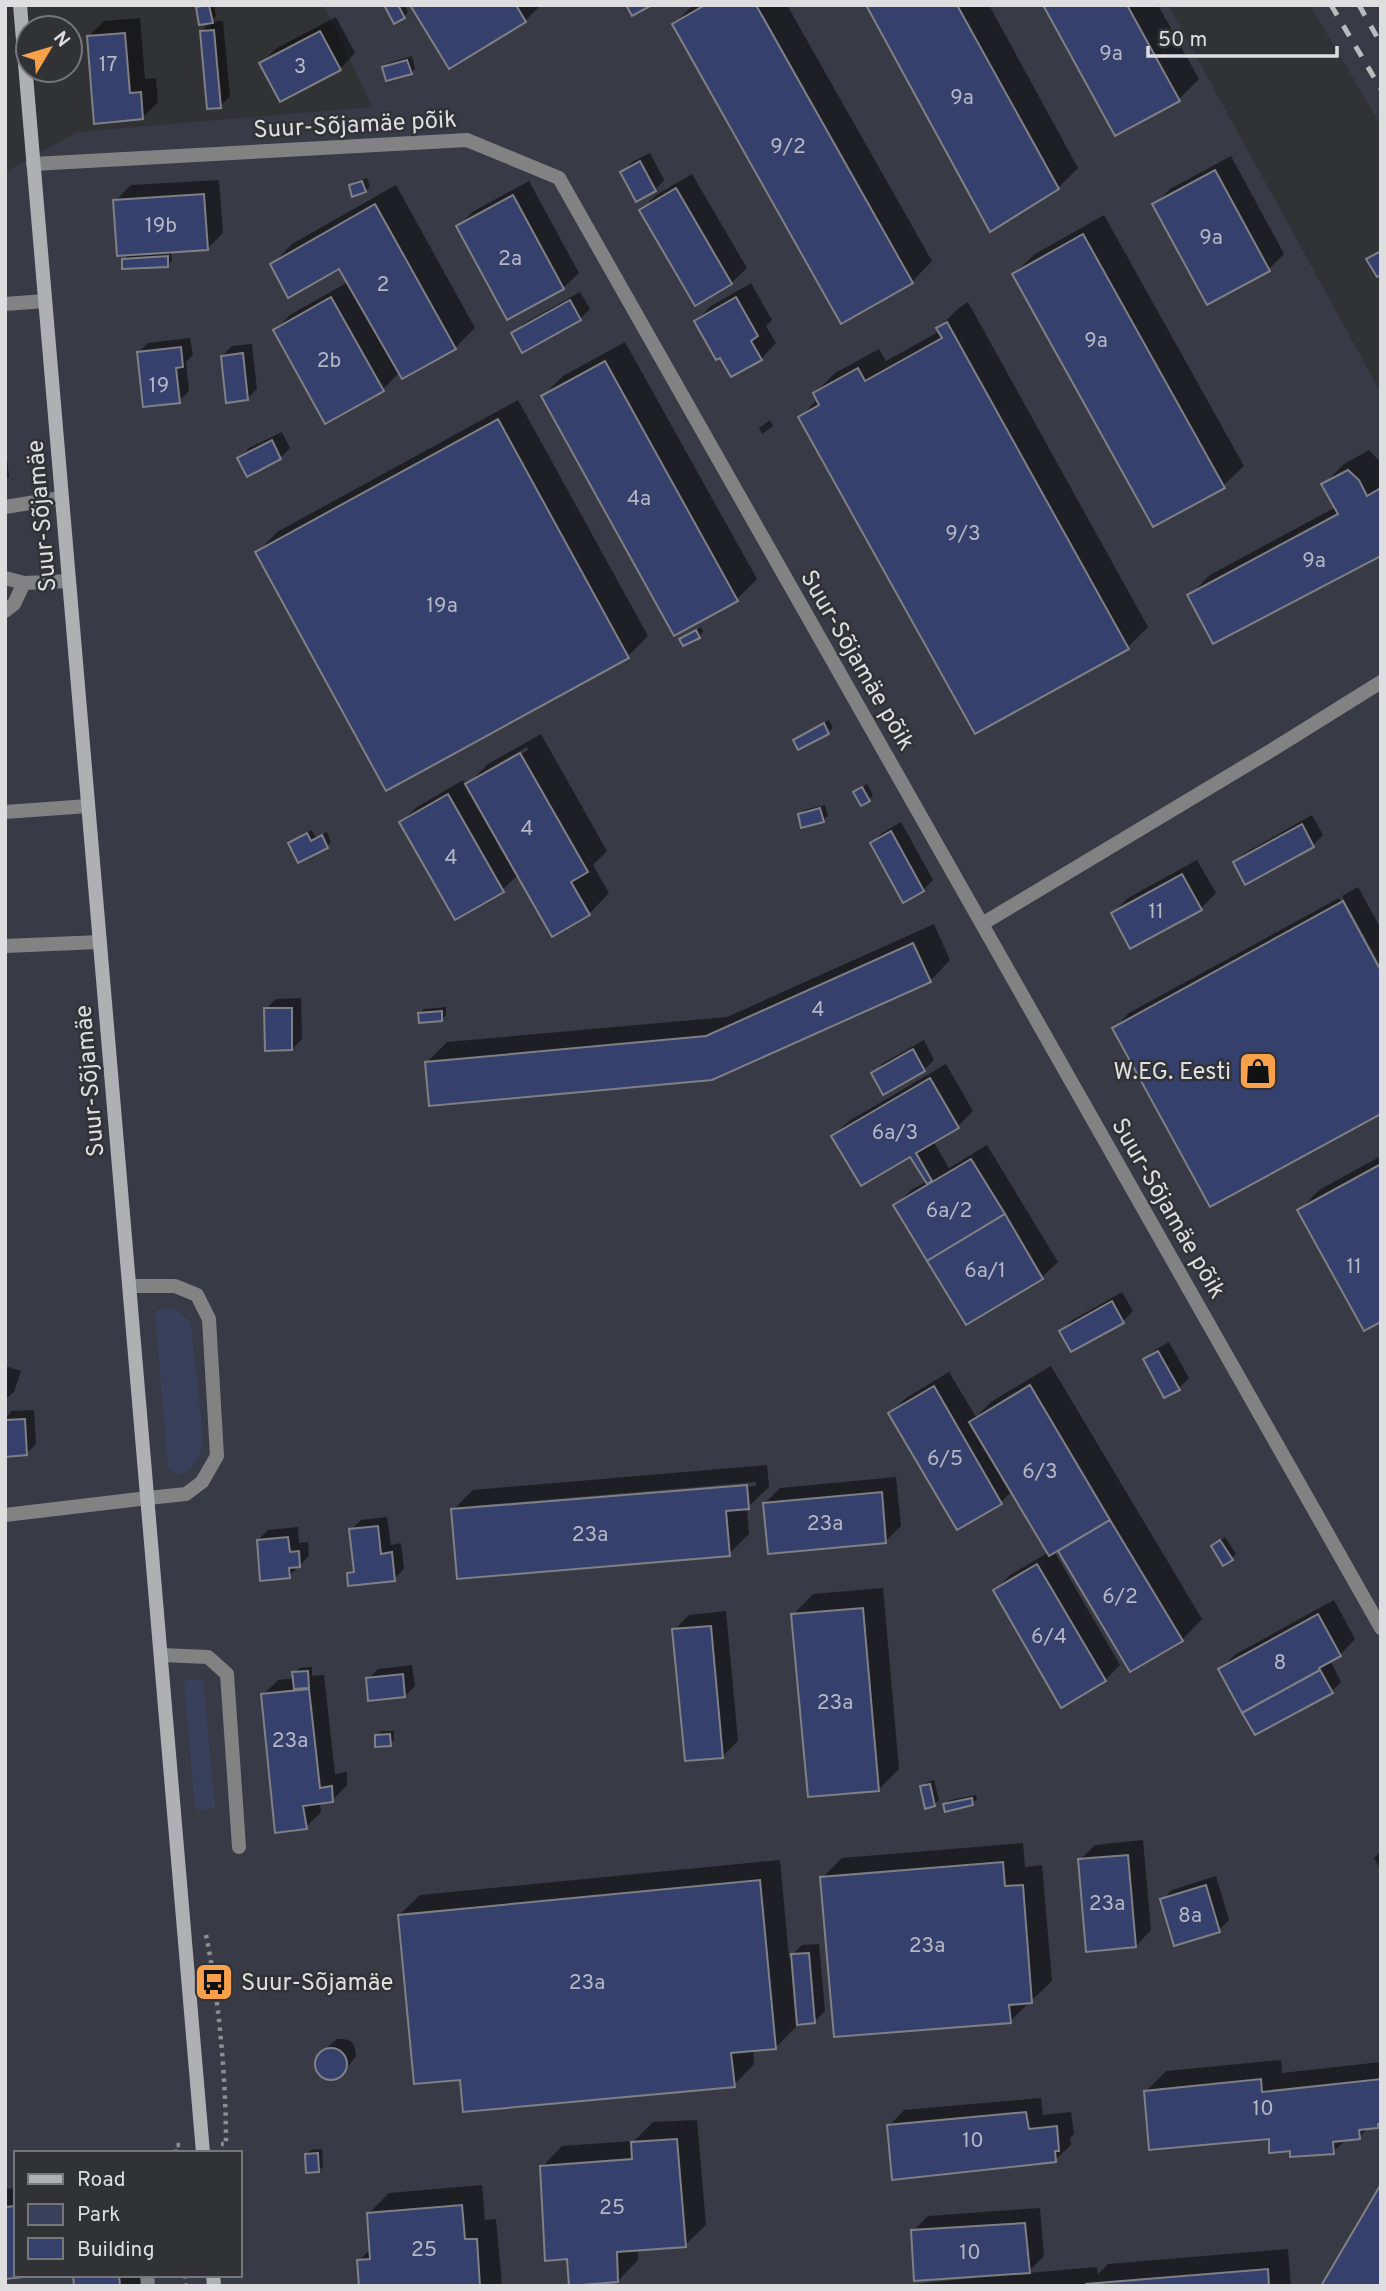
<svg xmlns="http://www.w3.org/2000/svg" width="1386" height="2291" font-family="Overpass,sans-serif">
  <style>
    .built { fill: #383b45; fill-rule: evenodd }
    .green { fill: #39405c }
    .shadow { fill: #0007; fill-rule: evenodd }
    .building { fill: #36406d; stroke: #7f8085; stroke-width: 2 }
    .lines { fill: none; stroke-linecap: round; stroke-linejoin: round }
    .path { stroke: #8e8e92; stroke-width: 4.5; stroke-dasharray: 3.5 5; stroke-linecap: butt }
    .service { stroke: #828285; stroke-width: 14 }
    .minor { stroke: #828285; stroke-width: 14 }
    .secondary { stroke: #afb0b3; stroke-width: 14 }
    .rail { stroke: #bbbbbe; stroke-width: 5; stroke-dasharray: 12 12; stroke-linecap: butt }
    .labels { text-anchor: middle; stroke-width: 5; stroke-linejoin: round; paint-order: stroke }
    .number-label { font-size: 21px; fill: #b4b6c4 }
    .street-label { font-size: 24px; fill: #dedee1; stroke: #313236 }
    .poi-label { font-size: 24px; fill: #dedee1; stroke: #313236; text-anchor: end }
  </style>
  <rect width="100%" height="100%" fill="#313236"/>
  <g class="built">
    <path d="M324 5H1168L1381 393V2286H5V172L77 132 372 107ZM16 2153H240V2275H16Z"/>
    <path d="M1310 5H1381V126L1372 110Z"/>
  </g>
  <g class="green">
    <path d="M162 1307 176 1309 191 1323 203 1440C200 1455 195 1472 177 1474L168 1467 155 1313Z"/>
    <path d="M203 1679 215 1808 198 1810 195 1807 184 1683 188 1680Z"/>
  </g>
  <g class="shadow">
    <path d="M200 5H214L216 16 212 21 198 8Z"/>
    <path d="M386 5H404L408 12 404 17Z"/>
    <path d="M412 5H541L525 21Z"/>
    <path d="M693 5H787L932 261 912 282 674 24Z"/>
    <path d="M868 5H989L1078 168 1058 188Z"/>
    <path d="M1045 5H1158L1199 79 1178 100Z"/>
    <path d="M336 17 355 53 340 69 261 63 277 48Z"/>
    <path d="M140 18 145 79 156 78 158 102 142 118 88 37 104 21Z"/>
    <path d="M223 21 230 96 220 106 201 32 211 22Z"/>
    <path d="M412 56 415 68 411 73 384 68 389 63Z"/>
    <path d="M650 153 664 180 655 190 622 172 632 162Z"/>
    <path d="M1231 156 1284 254 1269 269 1155 204 1170 189Z"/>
    <path d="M692 174 747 268 731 283 695 304 641 211 656 195Z"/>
    <path d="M367 178 370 186 365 191 351 186 355 181Z"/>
    <path d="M219 180 223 233 207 249 171 251 172 261 167 265 124 259 130 253 115 201 131 185Z"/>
    <path d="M529 181 579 273 563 288 458 226 474 211Z"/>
    <path d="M396 185 475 328 455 348 400 372 383 389 326 421 275 330 290 315 348 282 339 267 272 265 292 244Z"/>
    <path d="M1104 215 1244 466 1223 486 1014 274 1035 254Z"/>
    <path d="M751 283 772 320 766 326 776 343 761 359 696 321 711 306Z"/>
    <path d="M580 292 590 309 580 319 513 334 523 324Z"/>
    <path d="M968 302 1148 627 1128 647 975 732 800 417 818 399 815 393 835 373 879 349 886 361 940 331 938 328 959 308Z"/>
    <path d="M190 338 193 355 186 362 189 391 179 401 138 353 148 343Z"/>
    <path d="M625 342 757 579 736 600 543 396 563 376Z"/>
    <path d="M252 344 257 389 247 399 222 356 232 346Z"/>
    <path d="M518 400 648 636 628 656 257 553 277 532Z"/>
    <path d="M770 420 773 426 762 434 759 428Z"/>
    <path d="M282 432 290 448 280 458H239L249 448Z"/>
    <path d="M5 438 9 477 5 481Z"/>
    <path d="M1369 450 1381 463V554L1189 596 1210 575 1336 507 1324 484 1344 464Z"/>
    <path d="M701 627 703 632 699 636 682 639Z"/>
    <path d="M829 720 833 728 828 732 799 748 795 740 799 736Z"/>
    <path d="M541 734 607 851 593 865 609 893 589 914 519 874 502 890 401 822 417 807 463 780 466 786 488 764ZM527 747 528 750 489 773V769Z"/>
    <path d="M867 784 873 795 869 800 855 792Z"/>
    <path d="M825 805 828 816 823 820 800 815 804 810Z"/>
    <path d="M1312 815 1323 835 1313 845 1246 882 1235 862 1245 853Z"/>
    <path d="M901 822 933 880 923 890 872 843 882 833Z"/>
    <path d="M311 830 316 837 327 832 331 842 327 846 290 843Z"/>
    <path d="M1197 860 1216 893 1201 908 1113 913 1128 898Z"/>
    <path d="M1358 887 1381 929V967L1342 896Z"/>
    <path d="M1339 898 1381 975 1114 1028 1129 1013Z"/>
    <path d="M934 924 950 960 930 981 712 1078 427 1062 447 1042 727 1017Z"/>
    <path d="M301 998 302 1039 292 1049 266 1009 276 999Z"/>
    <path d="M446 1007V1015L442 1019 419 1014 424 1009Z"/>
    <path d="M924 1040 934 1060 924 1070 873 1073 883 1063Z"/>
    <path d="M946 1064 973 1111 958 1126 933 1141 949 1168 987 1145 1058 1262 1042 1277 966 1323 896 1205 911 1190 927 1181 911 1154 833 1136 849 1121Z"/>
    <path d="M1381 1156V1320L1299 1211 1319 1190Z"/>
    <path d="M1122 1292 1133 1311 1123 1321 1061 1331 1071 1321Z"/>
    <path d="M1169 1342 1189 1378 1179 1388 1145 1360 1155 1350Z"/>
    <path d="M5 1366 21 1371 14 1392 5 1400Z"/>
    <path d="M1051 1366 1202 1619 1182 1640 1131 1670 1058 1549 1054 1551 1120 1665 1105 1680 995 1590 1010 1575 1049 1552 1012 1491 1001 1502 958 1528 890 1413 906 1398 949 1372 976 1417 991 1402Z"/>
    <path d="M34 1410 36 1444 26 1454 5 1455V1418L12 1411Z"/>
    <path d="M767 1465 769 1487 747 1508 749 1534 729 1554 453 1510 473 1490ZM756 1482V1486L472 1509V1506Z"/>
    <path d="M896 1477 901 1526 886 1541 764 1504 780 1488Z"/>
    <path d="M387 1517 391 1545 401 1543 404 1569 394 1579 349 1574 355 1568 351 1530 361 1520Z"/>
    <path d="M298 1527 299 1543 308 1542 309 1556 289 1576 258 1540 268 1530Z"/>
    <path d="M1225 1537 1236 1554 1232 1558 1213 1546Z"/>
    <path d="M883 1588 899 1769 879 1789 793 1615 813 1594Z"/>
    <path d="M1334 1600 1355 1639 1340 1655 1330 1660 1341 1682 1332 1691 1220 1669 1236 1654Z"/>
    <path d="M726 1611 738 1741 723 1756 674 1630 689 1615Z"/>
    <path d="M412 1665 415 1686 405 1696 368 1679 378 1669Z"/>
    <path d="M312 1667V1676L324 1675 335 1774 347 1772V1785L332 1801 320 1802 321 1812 306 1827 263 1695 278 1680 295 1678 294 1673 299 1668Z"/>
    <path d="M381 1731H394V1740L390 1744 376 1736Z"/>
    <path d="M934 1780 939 1800 934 1805 922 1786 927 1782Z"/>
    <path d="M976 1795 977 1799 972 1804 945 1805 950 1800Z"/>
    <path d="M1143 1840 1151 1930 1136 1946 1080 1860 1095 1845Z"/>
    <path d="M1023 1843 1025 1867 1042 1865 1052 1981 1010 2021 822 1878 842 1858Z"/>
    <path d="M1381 1851V1870L1374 1858Z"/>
    <path d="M780 1860 789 1958 802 1945 819 1944 825 2011 815 2021 796 2023V2027L776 2047 753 2049 754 2064 734 2085 461 2078 399 1915 420 1895Z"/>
    <path d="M1216 1876 1229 1920 1219 1930 1162 1900 1172 1890Z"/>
    <path d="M337 2039H344L351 2041 355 2048 356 2056 343 2073 337 2077 328 2078 321 2075 316 2068V2062L318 2055Z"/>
    <path d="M1281 2060 1282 2073 1381 2062V2122L1377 2126 1370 2127 1359 2137 1347 2139 1333 2152 1291 2149 1270 2137 1146 2091 1166 2071Z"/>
    <path d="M1041 2098 1043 2115 1071 2112 1074 2134 1070 2138 1071 2145 1055 2160 889 2126 904 2110Z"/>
    <path d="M697 2120 706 2225 685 2245 638 2249V2260L618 2281 569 2257 542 2167 562 2146 634 2141 653 2122Z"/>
    <path d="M322 2149 323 2166 319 2171 306 2154 311 2150Z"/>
    <path d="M482 2185 485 2220 496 2219 502 2286H361L359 2261 371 2248 369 2213 389 2193Z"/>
    <path d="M16 2188V2275L5 2277V2189Z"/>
    <path d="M1040 2208 1044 2256 1027 2273 1097 2267 1098 2274 1108 2264 1288 2249 1291 2286H895L975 2278V2275L913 2231 928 2216Z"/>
    <path d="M74 2275H141L142 2286H75Z"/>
  </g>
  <g class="building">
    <path d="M209 5 213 23 199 25 196 7Z"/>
    <path d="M384 5H398L405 18 394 24Z"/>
    <path d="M410 5H516L526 22 449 69Z"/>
    <path d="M626 5H652L632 16Z"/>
    <path d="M705 5H756L913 283 841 324 672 24Z"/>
    <path d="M866 5H957L1059 189 990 232Z"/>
    <path d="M1043 5H1127L1180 101 1115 136Z"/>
    <path d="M214 30 221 108 207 109 200 31Z"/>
    <path d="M320 31 341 70 280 102 259 63Z"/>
    <path d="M125 33 130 93 141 92 143 119 94 124 87 36Z"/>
    <path d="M407 60 412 74 386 81 382 67Z"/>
    <path d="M640 161 656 191 636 202 620 172Z"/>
    <path d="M1215 170 1270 271 1207 305 1152 204Z"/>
    <path d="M362 181 366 192 352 197 349 185Z"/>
    <path d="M676 188 732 284 695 306 639 210Z"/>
    <path d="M204 194 208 250 117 256 113 200Z"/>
    <path d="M513 195 564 289 507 320 456 226Z"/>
    <path d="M375 204 456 349 402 379 339 269 288 298 270 264Z"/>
    <path d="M1083 234 1225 488 1153 527 1012 274Z"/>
    <path d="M1381 251V275L1377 277 1366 259Z"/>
    <path d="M168 256V267L122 269V259Z"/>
    <path d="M331 297 384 391 325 424 273 330Z"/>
    <path d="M736 297 758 336 751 341 762 360 731 377 720 358 716 360 694 321Z"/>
    <path d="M570 300 581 320 522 353 511 333Z"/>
    <path d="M947 322 1129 649 975 734 798 417 819 405 813 393 858 368 865 381 942 338 936 328Z"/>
    <path d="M181 347 183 367 176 368 180 403 143 407 137 352Z"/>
    <path d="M243 353 248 400 226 403 221 356Z"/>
    <path d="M605 361 738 601 674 636 541 396Z"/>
    <path d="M498 419 629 658 386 791 255 552Z"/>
    <path d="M272 440 281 459 247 477 237 458Z"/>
    <path d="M1348 470 1359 480 1367 496 1379 489 1381 492V556L1213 644 1187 595 1338 514 1321 484Z"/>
    <path d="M696 630 700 638 683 646 679 639Z"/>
    <path d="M824 723 829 734 798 750 793 740Z"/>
    <path d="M520 753 588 872 571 882 590 915 552 937 465 784Z"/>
    <path d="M862 787 870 801 861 806 853 792Z"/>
    <path d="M448 794 504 892 455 920 399 822Z"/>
    <path d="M820 808 824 822 801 828 798 814Z"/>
    <path d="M1302 824 1314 847 1245 885 1233 862Z"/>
    <path d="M891 831 924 891 903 903 870 843Z"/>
    <path d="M307 833 311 841 322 835 328 848 298 863 288 843Z"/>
    <path d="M1182 874 1202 910 1130 949 1111 913Z"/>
    <path d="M1343 901 1381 971V1114L1210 1207 1112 1028Z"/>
    <path d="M913 943 931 982 712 1080 429 1106 425 1062 706 1036Z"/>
    <path d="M264 1008H292V1050L265 1051Z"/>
    <path d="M442 1011V1021L419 1023 418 1013Z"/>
    <path d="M913 1049 925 1071 883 1095 871 1073Z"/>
    <path d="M930 1078 959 1128 916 1153 932 1181 927 1184 910 1157 861 1186 831 1136Z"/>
    <path d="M971 1159 1005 1214 927 1261 893 1205Z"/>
    <path d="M1381 1164V1322L1364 1331 1297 1210Z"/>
    <path d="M1005 1214 1043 1279 966 1325 927 1261Z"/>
    <path d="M1112 1301 1124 1323 1071 1352 1059 1331Z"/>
    <path d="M1158 1351 1180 1390 1164 1398 1143 1359Z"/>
    <path d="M1030 1385 1110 1520 1049 1556 969 1422Z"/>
    <path d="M934 1386 1002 1504 957 1530 888 1413Z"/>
    <path d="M25 1419 27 1455 5 1457V1420Z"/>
    <path d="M747 1485 749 1509 726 1511 730 1556 457 1579 451 1509Z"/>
    <path d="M882 1492 886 1543 768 1554 763 1503Z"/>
    <path d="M1110 1520 1183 1641 1130 1672 1058 1551Z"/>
    <path d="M378 1526 381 1554 392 1552 395 1581 348 1586 347 1573 354 1572 349 1529Z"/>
    <path d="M288 1537 290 1552 299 1551 300 1567 289 1568 290 1578 260 1581 257 1540Z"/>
    <path d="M1220 1540 1233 1560 1223 1566 1211 1546Z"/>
    <path d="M1037 1564 1106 1681 1061 1708 993 1590Z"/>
    <path d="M863 1608 879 1791 808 1797 791 1614Z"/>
    <path d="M1318 1614 1341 1656 1319 1668 1320 1670 1242 1713 1218 1669Z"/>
    <path d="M711 1626 723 1758 685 1761 672 1629Z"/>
    <path d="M1320 1670 1333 1693 1255 1735 1242 1713Z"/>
    <path d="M308 1671 309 1688 294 1689 292 1672Z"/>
    <path d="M403 1674 405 1697 368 1701 366 1678Z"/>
    <path d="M309 1689 320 1788 332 1786 333 1802 303 1806 307 1829 275 1833 261 1694Z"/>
    <path d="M390 1734 391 1746 375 1747V1735Z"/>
    <path d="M930 1784 935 1806 925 1809 920 1786Z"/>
    <path d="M972 1798 973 1805 945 1812 943 1804Z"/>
    <path d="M1128 1855 1136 1947 1086 1952 1078 1859Z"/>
    <path d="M1003 1862 1005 1886 1023 1885 1032 2003 1009 2005 1011 2023 834 2037 820 1877Z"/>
    <path d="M760 1880 776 2049 731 2053 735 2087 463 2112 460 2080 414 2084 398 1915Z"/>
    <path d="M1206 1885 1220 1932 1174 1946 1160 1899Z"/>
    <path d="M809 1953 815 2023 797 2025 791 1954Z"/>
    <circle cx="331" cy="2064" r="16"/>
    <path d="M1261 2079 1262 2092 1381 2079V2124H1378V2128L1359 2130 1360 2139 1333 2142 1334 2154 1290 2157V2151L1269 2153V2139L1149 2150 1144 2091Z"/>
    <path d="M1026 2112 1029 2129 1057 2126 1059 2151H1055L1056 2162 892 2180 887 2125Z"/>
    <path d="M677 2139 686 2247 617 2252 618 2282 569 2286 567 2259 545 2261 540 2166 632 2159 631 2142Z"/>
    <path d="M318 2153 319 2172 306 2173 305 2154Z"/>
    <path d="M1381 2184V2286H1321Z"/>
    <path d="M462 2205 465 2239H477L480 2286H359L357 2260 370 2259 367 2213Z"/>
    <path d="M16 2206V2275H45L5 2279V2207Z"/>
    <path d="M1025 2223 1030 2273 914 2281 911 2230Z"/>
    <path d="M1268 2269 1269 2286H1086V2284Z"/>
    <path d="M73 2275H119L120 2286H74Z"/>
  </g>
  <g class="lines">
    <g class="path">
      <path d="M206 1935C219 1999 226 2078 226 2144H221"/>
      <path d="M176 2153V2145H184"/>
      <path d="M185 2275 186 2286"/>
    </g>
    <g class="service">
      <path d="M5 304 45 301"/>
      <path d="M5 507 61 498"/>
      <path d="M5 578 24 583 69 581"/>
      <path d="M5 611 14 604 24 583"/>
      <path d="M5 812 88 806"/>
      <path d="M982 924 1272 750 1381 682"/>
      <path d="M5 946 100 942"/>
      <path d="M130 1286H175L197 1295 209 1319 217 1456 202 1482 186 1494 148 1498"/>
      <path d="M161 1655 208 1657 227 1674 239 1847"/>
      <path d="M147 2275 148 2286"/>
    </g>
    <g class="minor">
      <path d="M33 164 467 140 559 178 1381 1628"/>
      <path d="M5 1515 148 1498"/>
    </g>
    <g class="secondary">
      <path d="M20 5 203 2153"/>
      <path d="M213 2275 214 2286"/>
    </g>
    <g class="rail">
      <path d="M1331 5 1381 89"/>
      <path d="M1359 5 1381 44"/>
    </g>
  </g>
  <defs>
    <g id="shop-square" transform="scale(2.0125)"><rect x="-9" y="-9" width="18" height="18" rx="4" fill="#f8a14a" stroke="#313236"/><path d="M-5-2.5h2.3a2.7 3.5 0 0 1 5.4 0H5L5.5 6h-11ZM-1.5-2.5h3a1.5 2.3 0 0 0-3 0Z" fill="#111"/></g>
    <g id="bus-square" transform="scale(2.0125)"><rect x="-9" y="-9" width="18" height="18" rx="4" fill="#f8a14a" stroke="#313236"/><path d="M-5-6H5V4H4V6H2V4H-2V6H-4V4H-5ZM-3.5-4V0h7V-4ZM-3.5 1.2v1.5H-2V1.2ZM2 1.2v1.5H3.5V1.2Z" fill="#111"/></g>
  </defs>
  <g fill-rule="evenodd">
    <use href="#shop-square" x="1258" y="1071"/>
    <use href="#bus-square" x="214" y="1982"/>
  </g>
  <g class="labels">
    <g class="number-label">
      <text x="1111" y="60">9a</text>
      <text x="108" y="71">17</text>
      <text x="300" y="73">3</text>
      <text x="962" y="104">9a</text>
      <text x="788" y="153">9/2</text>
      <text x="161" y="232">19b</text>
      <text x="1211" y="244">9a</text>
      <text x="510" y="265">2a</text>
      <text x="383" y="291">2</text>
      <text x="1096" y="347">9a</text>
      <text x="329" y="367">2b</text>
      <text x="159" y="392">19</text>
      <text x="639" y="505">4a</text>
      <text x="963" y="540">9/3</text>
      <text x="1314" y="567">9a</text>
      <text x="442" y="612">19a</text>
      <text x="527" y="835">4</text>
      <text x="451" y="864">4</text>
      <text x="1156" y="918">11</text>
      <text x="818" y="1016">4</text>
      <text x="895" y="1139">6a/3</text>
      <text x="949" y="1217">6a/2</text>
      <text x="1354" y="1273">11</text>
      <text x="985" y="1277">6a/1</text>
      <text x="945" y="1465">6/5</text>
      <text x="1040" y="1478">6/3</text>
      <text x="825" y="1530">23a</text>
      <text x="590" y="1541">23a</text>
      <text x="1120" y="1603">6/2</text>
      <text x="1049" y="1643">6/4</text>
      <text x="1280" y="1669">8</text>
      <text x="835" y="1709">23a</text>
      <text x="290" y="1747">23a</text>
      <text x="1107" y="1910">23a</text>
      <text x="1190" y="1922">8a</text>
      <text x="927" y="1952">23a</text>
      <text x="587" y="1989">23a</text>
      <text x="1263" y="2115">10</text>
      <text x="973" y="2147">10</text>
      <text x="612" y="2214">25</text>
      <text x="424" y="2256">25</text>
      <text x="970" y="2259">10</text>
    </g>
    <g class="street-label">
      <text transform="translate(355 124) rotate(-3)" y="8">Suur-Sõjamäe põik</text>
      <text transform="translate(41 516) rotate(-95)" y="8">Suur-Sõjamäe</text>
      <text transform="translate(858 660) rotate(60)" y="8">Suur-Sõjamäe põik</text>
      <text transform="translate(89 1081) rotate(-95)" y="8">Suur-Sõjamäe</text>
      <text transform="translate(1169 1208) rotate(60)" y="8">Suur-Sõjamäe põik</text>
    </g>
    <g class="poi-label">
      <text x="1231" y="1079">W.EG. Eesti</text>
      <text x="241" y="1990" text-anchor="start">Suur-Sõjamäe</text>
    </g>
  </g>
  <rect width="1386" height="2291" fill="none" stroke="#dedee1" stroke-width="14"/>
  <rect x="14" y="2151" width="228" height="126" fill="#313236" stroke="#76777a" stroke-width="2"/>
  <rect x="28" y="2174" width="35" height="10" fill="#afb0b3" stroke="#76777a" stroke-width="2"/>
  <text x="77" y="2186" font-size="21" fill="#dedee1">Road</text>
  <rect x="28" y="2204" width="35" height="21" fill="#39405c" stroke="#76777a" stroke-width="2"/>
  <text x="77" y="2221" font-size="21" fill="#dedee1">Park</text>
  <rect x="28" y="2238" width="35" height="21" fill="#36406d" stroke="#76777a" stroke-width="2"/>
  <text x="77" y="2256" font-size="21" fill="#dedee1">Building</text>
  <g transform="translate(49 49) rotate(52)"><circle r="33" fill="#313236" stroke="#76777a" stroke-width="2"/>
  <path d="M0-5L12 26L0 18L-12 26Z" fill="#f8a14a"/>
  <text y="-10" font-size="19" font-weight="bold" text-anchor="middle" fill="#dedee1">N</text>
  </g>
  <path d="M1148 46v10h189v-10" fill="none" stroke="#dedee1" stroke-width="3.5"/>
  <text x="1158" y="46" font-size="21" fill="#dedee1" stroke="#313236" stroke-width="5" paint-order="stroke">50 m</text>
</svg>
